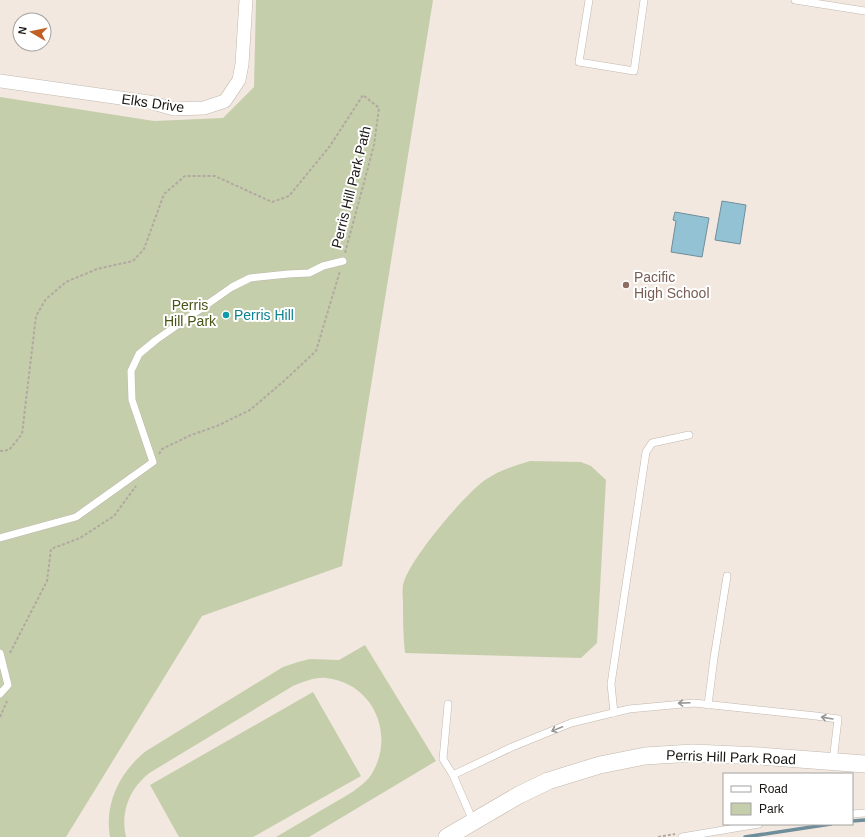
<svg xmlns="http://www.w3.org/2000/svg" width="865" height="837" font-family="Helvetica,sans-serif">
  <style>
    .green { fill: #c5ceab }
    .water { fill: #93c2d5; stroke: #6f8e9b }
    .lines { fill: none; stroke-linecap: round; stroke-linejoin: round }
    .stream { stroke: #6f8e9b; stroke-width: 3.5 }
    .service-casing { stroke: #c1b8af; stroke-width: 8 }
    .minor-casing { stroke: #c1b8af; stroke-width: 14 }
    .tertiary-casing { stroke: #c1b8af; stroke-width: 18 }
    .path { stroke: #b1a9a1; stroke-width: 2; stroke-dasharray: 3 2; stroke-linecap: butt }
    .service { stroke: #fff; stroke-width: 7 }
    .minor { stroke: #fff; stroke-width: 13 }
    .tertiary { stroke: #fff; stroke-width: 17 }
    .oneway { stroke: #989695 }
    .education-dot { fill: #8d6e63; stroke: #fff; stroke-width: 1.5 }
    .culture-dot { fill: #0f9aa8; stroke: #fff; stroke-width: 1.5 }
    .labels { text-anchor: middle; stroke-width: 4; stroke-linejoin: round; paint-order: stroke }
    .street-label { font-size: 14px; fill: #1a1613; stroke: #fff }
    .education-label { font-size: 14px; fill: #785e54; stroke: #fff; text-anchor: start }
    .park-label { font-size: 14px; fill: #495516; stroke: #fff }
    .culture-label { font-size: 14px; fill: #0d838f; stroke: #fff; text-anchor: start }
  </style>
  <rect width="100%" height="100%" fill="#f2e8df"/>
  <g class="green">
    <path d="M256 0H433L342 566 202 616 66 837H0V97L154 121 223 118 254 87Z"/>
    <path d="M530 461 581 462 591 466 606 480 597 643 581 658 405 653C403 636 403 621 403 604 403 598 402 591 403 585 408 561 464 495 485 480 499 470 514 466 530 461Z"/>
    <path d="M365 645 436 761 309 837H276C295 826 313 815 332 804 344 797 363 787 371 775 396 736 374 683 326 678 315 677 303 682 293 686L151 772C130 787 120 812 126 837H110C104 803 120 772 146 751L283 667 298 662 310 659 339 660Z"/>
    <path d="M313 692 361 776 253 837H179L150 785Z"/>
  </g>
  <g class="water">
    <path d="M722 201 746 205 740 244 715 240Z"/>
    <path d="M675 212 709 218 702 257 671 252 676 221 673 220Z"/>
  </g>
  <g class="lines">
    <g class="stream">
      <path d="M852 821 865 820"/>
      <path d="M745 837 831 824"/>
    </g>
    <g class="service-casing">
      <g id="service">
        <path d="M589 0 579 62 634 71 644 0"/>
        <path d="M795 0 865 11"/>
        <path d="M0 538 76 517 153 462 132 400 131 371 139 354 156 340 232 287 250 278 288 274 309 273 323 266 343 261"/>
        <path d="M0 653 8 685 0 694"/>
        <path d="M448 704 443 759 453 775 473 821"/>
        <path d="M708 705 714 658 727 576"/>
        <path d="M614 713 611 684 646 452 652 443 689 435"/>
        <path d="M453 775 512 747 571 723 629 709 694 703 816 716 838 719 833 761"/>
        <path d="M852 814 865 813"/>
        <path d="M682 837 759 824"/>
      </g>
    </g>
    <g class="minor-casing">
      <path id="minor" d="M0 81 149 102 174 109 204 108 225 101 239 80 242 64 246 0"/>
    </g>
    <g class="tertiary-casing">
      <path id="tertiary" d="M447 837 519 795 548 781 600 765 645 756 693 753 760 756 865 764"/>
    </g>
    <g class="path">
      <path d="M0 451 9 450 22 434 36 316 46 299 66 282 97 269 133 261 144 249 164 194 185 176H215L272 202 289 196 330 146 363 95 379 108 374 145 345 253"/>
      <path d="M159 454 162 449 191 435 217 426 250 410 285 380 316 351 340 271"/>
      <path d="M10 653 47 581 51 549 80 538 114 516 136 486"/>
      <path d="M0 717 7 701"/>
      <path d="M658 837 675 834"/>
    </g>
    <use href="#service" class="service"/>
    <use href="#minor" class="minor"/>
    <use href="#tertiary" class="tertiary"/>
  </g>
  <defs><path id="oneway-shaft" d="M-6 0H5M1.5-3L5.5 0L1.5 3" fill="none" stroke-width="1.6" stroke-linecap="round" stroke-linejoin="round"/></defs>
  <g class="oneway">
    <use href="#oneway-shaft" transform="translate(684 703) rotate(178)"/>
    <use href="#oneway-shaft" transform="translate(827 718) rotate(-170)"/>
    <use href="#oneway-shaft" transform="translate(557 729) rotate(158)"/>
  </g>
  <circle class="education-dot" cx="626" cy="285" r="4"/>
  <circle class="culture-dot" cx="226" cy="315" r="4"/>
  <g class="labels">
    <g class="street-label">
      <text transform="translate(153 103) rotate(8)" y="5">Elks Drive</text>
      <text transform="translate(351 187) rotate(-76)" y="5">Perris Hill Park Path</text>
      <text transform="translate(731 757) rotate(2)" y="5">Perris Hill Park Road</text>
    </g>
    <g class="education-label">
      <text x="634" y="282">Pacific<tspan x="634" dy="16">High School</tspan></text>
    </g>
    <g class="park-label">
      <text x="190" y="310">Perris<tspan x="190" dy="16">Hill Park</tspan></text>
    </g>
    <g class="culture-label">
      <text x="234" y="320">Perris Hill</text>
    </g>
  </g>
  <rect x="723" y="773" width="130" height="52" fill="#ffffff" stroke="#a3a2a1"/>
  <rect x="731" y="786" width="20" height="6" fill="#ffffff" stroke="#a3a2a1"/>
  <text x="759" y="793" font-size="12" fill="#1a1613">Road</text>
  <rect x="731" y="803" width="20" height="12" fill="#c5ceab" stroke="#a3a2a1"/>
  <text x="759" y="813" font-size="12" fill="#1a1613">Park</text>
  <g transform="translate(32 32) rotate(279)"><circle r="19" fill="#ffffff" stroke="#a3a2a1"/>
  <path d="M0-3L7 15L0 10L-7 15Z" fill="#c25f25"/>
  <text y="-6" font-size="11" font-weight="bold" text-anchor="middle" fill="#1a1613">N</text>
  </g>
</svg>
